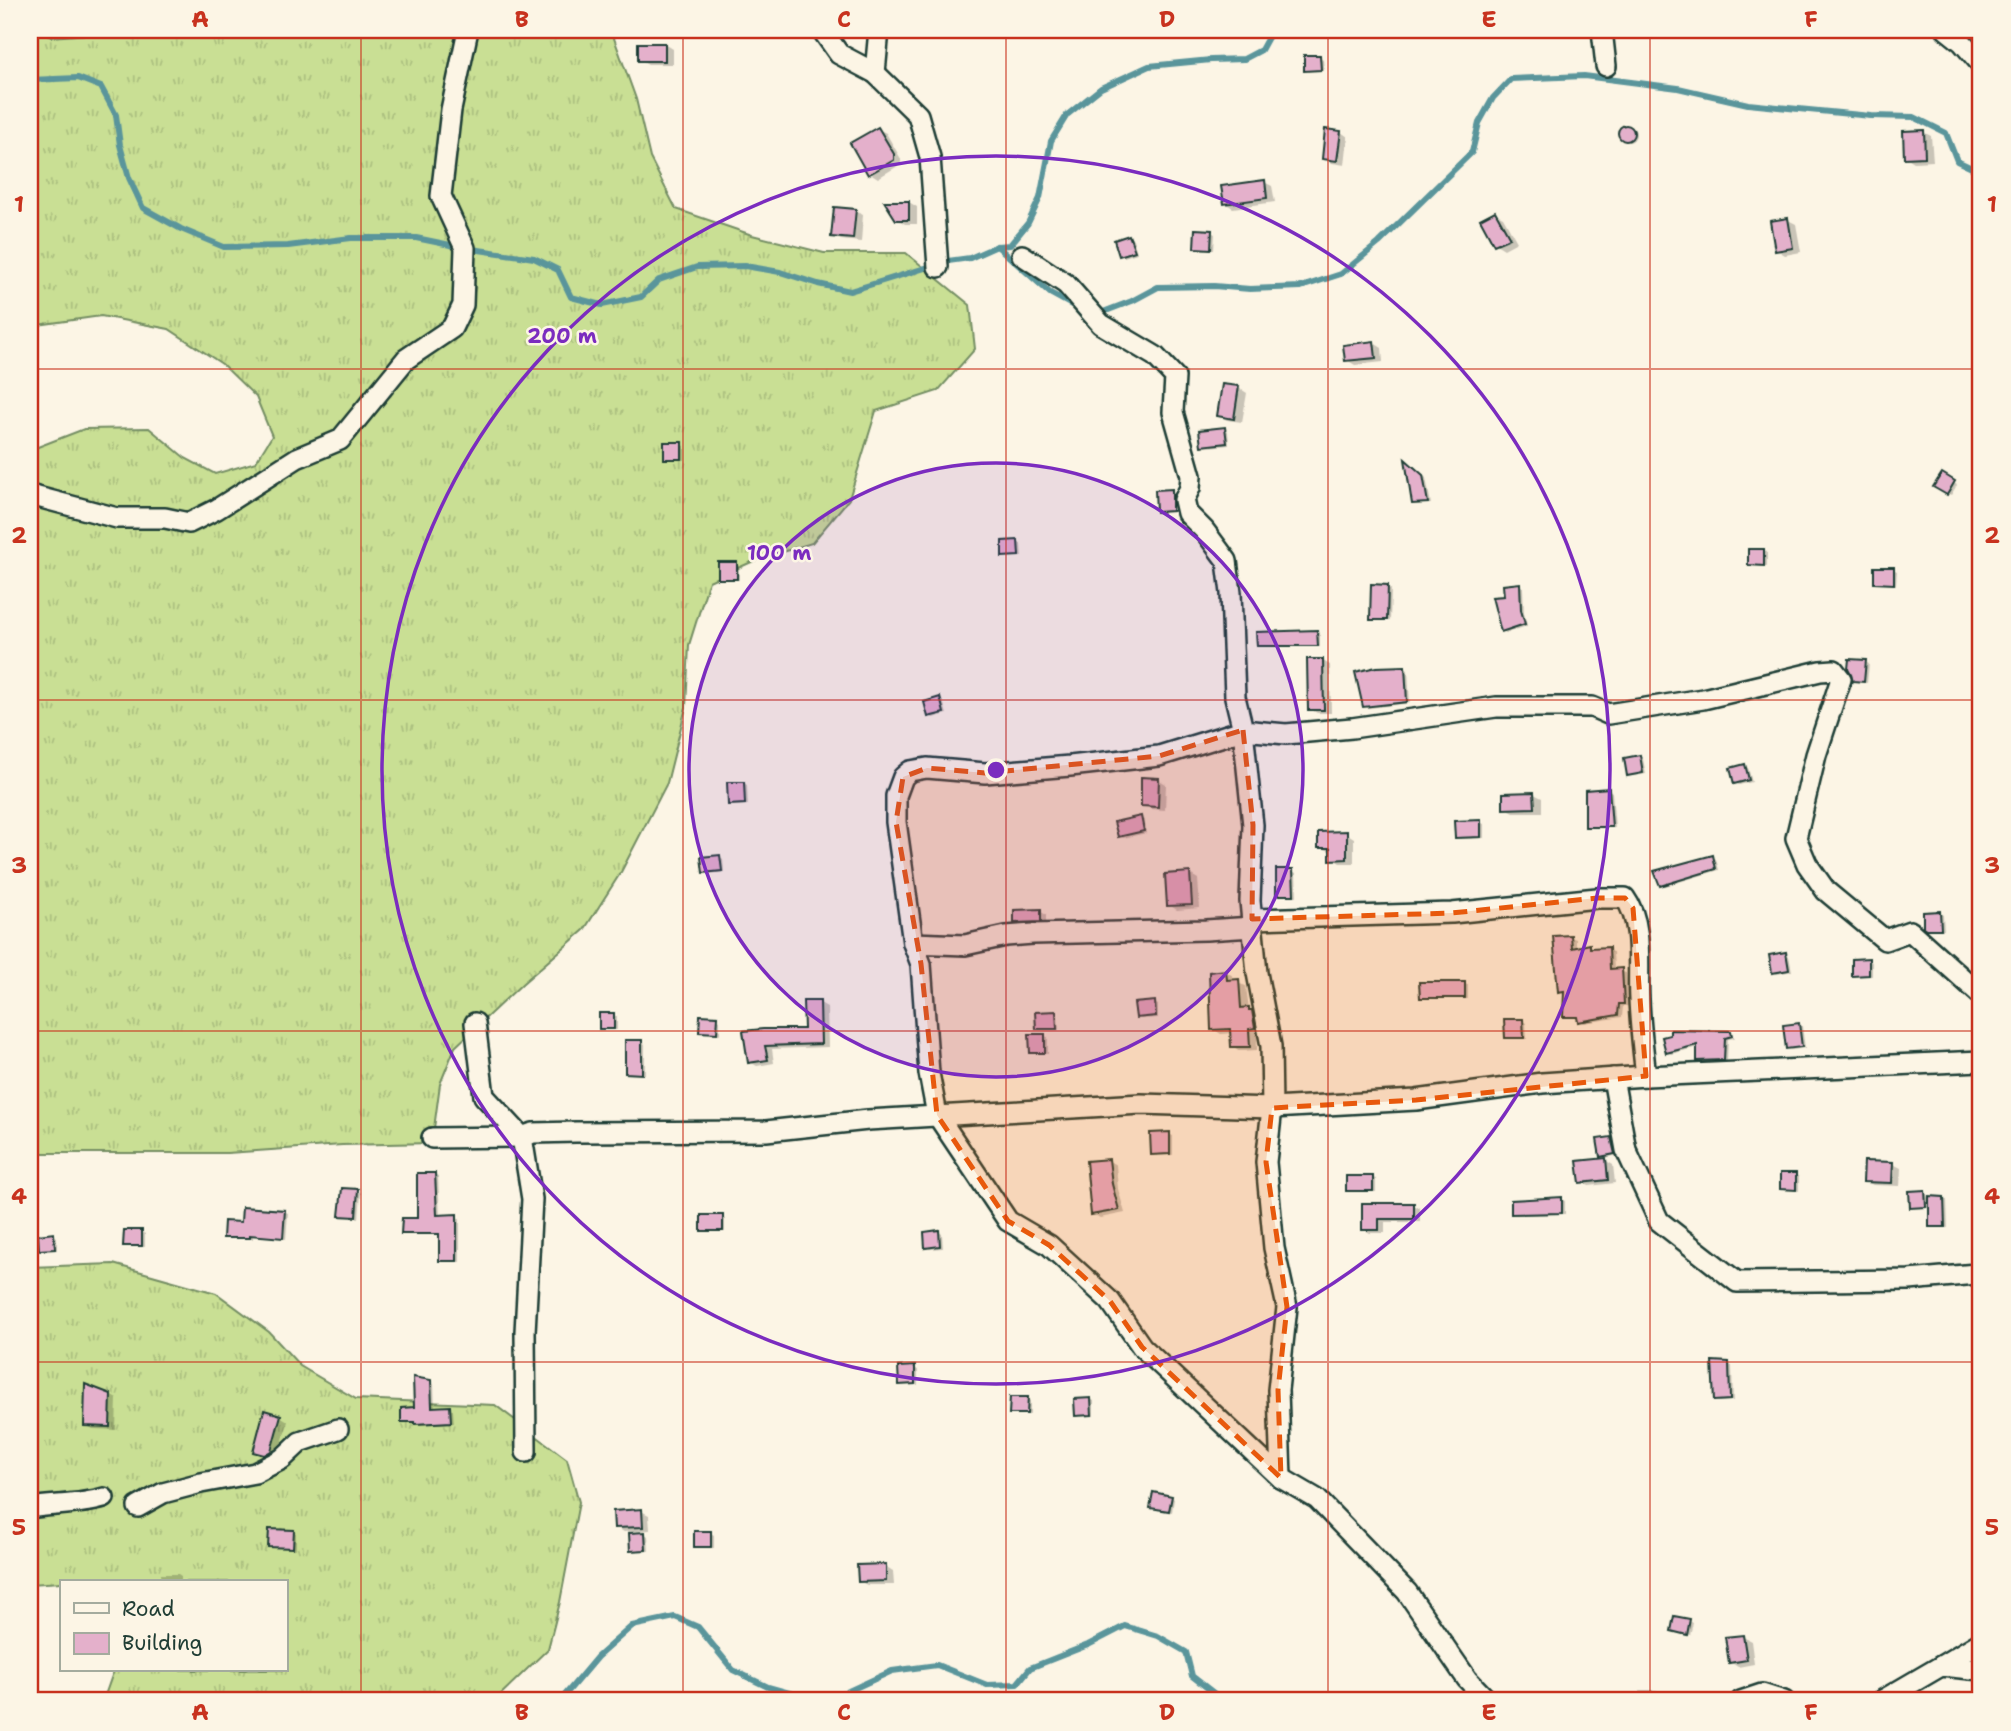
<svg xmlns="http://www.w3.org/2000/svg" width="2011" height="1731" font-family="'Shantell Sans',sans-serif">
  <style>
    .grass { fill: url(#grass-tufts); stroke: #748e64; stroke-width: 2 }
    .shadow { fill: #0003 }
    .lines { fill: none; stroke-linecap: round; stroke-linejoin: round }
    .stream { stroke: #5a959b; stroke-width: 6 }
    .building { fill: #e4b0cb; stroke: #1f3d34; stroke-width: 2 }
    .street-casing { stroke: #1f3d34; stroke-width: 24 }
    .street { stroke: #fcf5e5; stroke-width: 19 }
    .marked { fill: #e8590c; fill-opacity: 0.2; stroke: #e8590c; stroke-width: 5; stroke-dasharray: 14 9; stroke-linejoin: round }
    .grid { fill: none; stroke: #c8321e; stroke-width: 2; stroke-opacity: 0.55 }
    .ring { fill: none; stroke: #7b2cbf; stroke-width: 3.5 }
    .centre { fill: #7b2cbf; stroke: #fcf5e5; stroke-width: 3.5 }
    .ring-label { font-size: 21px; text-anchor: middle; font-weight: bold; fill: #7b2cbf; stroke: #fcf5e5; stroke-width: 5; stroke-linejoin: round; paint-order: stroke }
    .neatline { fill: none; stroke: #c8321e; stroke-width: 2.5 }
    .grid-label { font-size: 23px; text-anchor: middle; font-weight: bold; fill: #c8321e }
  </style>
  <defs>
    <pattern id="grass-tufts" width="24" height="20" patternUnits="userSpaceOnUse" patternTransform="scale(1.75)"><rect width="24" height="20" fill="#c9df94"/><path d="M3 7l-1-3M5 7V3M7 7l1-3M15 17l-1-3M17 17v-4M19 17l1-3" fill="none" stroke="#acc080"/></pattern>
  </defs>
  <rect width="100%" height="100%" fill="#fcf5e5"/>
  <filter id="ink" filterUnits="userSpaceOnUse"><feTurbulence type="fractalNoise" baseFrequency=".0143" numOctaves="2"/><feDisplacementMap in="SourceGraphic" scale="14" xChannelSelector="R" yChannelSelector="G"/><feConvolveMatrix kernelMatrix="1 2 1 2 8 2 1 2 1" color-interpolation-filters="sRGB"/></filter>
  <g filter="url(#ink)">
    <g class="grass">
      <path d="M30 30H39L51 37 140 30H611L636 99 650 158 676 209 752 235 824 253H906L970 305 975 349 938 391 876 411 849 499 812 543 756 560 709 581 689 645 686 707 667 783 621 872 584 930 523 983 455 1047 440 1084 432 1143 342 1145 227 1153H30V450L84 429 149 428 185 458 215 474 256 462 272 436 256 397 222 364 169 329 101 316 30 326Z"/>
      <path d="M113 1264 216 1293 269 1332 300 1366 356 1399 495 1405 567 1459 579 1502 560 1602 548 1649 494 1701H103L114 1670H285V1582H62L30 1584V1267Z"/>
    </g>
    <g class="shadow">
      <path d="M1049 30H1092V35L1053 33Z"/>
      <path d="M665 44 673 49V64H648L640 60Z"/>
      <path d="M1320 57 1323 59 1324 71 1306 70Z"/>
      <circle cx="1628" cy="134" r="8"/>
      <path d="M878 129 886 133 901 159V164L878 178 870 173Z"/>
      <path d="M1341 132 1348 137 1345 165 1332 163 1324 158Z"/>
      <path d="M1923 132 1931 136 1933 161 1914 162 1906 157Z"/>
      <path d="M1264 182 1272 186 1275 202 1233 208 1225 203Z"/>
      <path d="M909 202 917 207V224H905L897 219Z"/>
      <path d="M855 211 863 215 861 242 841 240 833 236Z"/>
      <path d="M1495 213 1503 217 1517 242 1504 249 1496 244Z"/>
      <path d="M1788 220 1796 224 1801 252 1785 255 1777 250Z"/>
      <path d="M1211 232 1215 234 1214 250 1196 247Z"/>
      <path d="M1129 237 1133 239 1137 253 1124 257 1121 255Z"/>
      <path d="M1374 343 1382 348 1383 362 1355 365 1347 360Z"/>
      <path d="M1239 388 1247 393 1242 422 1227 420 1219 415Z"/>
      <path d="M1224 429 1228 431 1229 445 1206 447 1203 445Z"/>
      <path d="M682 444 685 446V460L666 458Z"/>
      <path d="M1408 462 1426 478 1431 504 1414 503Z"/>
      <path d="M1942 475 1957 485 1951 495 1935 486Z"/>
      <path d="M1171 491 1175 493V512L1161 513 1158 511Z"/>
      <path d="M1018 542 1021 544 1022 557 1004 556Z"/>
      <path d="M1764 550 1767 552V567L1750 564Z"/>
      <path d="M736 564 739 566V580L720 578Z"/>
      <path d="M1893 569 1897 571 1896 585 1876 582Z"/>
      <path d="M1519 585 1523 587 1524 613 1527 626 1506 633 1503 631 1506 597Z"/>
      <path d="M1372 586 1391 589 1390 621 1371 619Z"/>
      <path d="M1317 632 1320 634V647H1262L1258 645Z"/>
      <path d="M1323 661 1330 665 1331 713H1317L1310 709Z"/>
      <path d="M1865 662 1869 664 1867 683 1858 682 1854 680Z"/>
      <path d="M1404 668 1408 670 1410 703 1368 708 1364 706Z"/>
      <path d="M939 699 943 701 947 714 933 718 930 716Z"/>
      <path d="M1640 757 1643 759 1646 774 1632 776 1628 774Z"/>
      <path d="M1745 766 1748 768 1752 782 1739 785 1735 783Z"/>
      <path d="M1158 779 1166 784 1165 810 1151 809 1143 805Z"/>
      <path d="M744 783 747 785 748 805 733 806 730 804Z"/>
      <path d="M1609 790 1612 792 1615 828H1591L1587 826Z"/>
      <path d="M1534 794 1542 798V812H1513L1505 808Z"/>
      <path d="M1140 818 1144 820 1147 833 1123 838 1119 836Z"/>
      <path d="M1480 822 1484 824V838L1460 839 1456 837Z"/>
      <path d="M1346 833 1354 838V863H1340L1332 858V852L1320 847Z"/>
      <path d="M720 857 723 859 724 872 708 874 704 872Z"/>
      <path d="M1712 857 1716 859 1719 870 1665 886 1661 884Z"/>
      <path d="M1293 871 1296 873 1297 896H1281L1278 894Z"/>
      <path d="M1190 874 1198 879 1200 908 1177 910 1169 905Z"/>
      <path d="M1040 911 1046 915V924L1021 925 1016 922Z"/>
      <path d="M1940 913 1943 915 1944 930H1932L1928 928Z"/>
      <path d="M1571 937 1576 939V949L1589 946 1613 952 1614 970 1626 973 1628 1006H1623L1622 1017 1584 1023 1579 1019 1565 1016V994L1560 991Z"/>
      <path d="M1786 954 1789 956 1792 971 1777 974 1773 972Z"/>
      <path d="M1868 960 1872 962V976L1854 975Z"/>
      <path d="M1225 971 1233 976 1234 982 1246 986 1249 1009 1256 1014 1262 1032H1257V1050L1240 1051 1232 1046V1033L1221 1034 1213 1029Z"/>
      <path d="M1464 984 1468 985V999H1425L1422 997Z"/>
      <path d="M820 1003 827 1007 828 1047 772 1049 774 1063 757 1066 750 1062 745 1033 806 1031Z"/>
      <path d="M1154 1003 1158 1005V1018L1141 1019 1137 1017Z"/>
      <path d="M1055 1013 1058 1015 1059 1030 1038 1028Z"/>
      <path d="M614 1015 617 1017V1030L600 1028Z"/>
      <path d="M717 1018 720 1020V1034L701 1031Z"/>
      <path d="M1522 1021 1526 1023 1527 1039 1507 1037Z"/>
      <path d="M1799 1024 1802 1026 1805 1048 1791 1050 1788 1048Z"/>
      <path d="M1731 1033 1735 1038 1728 1039 1727 1061 1703 1062 1699 1060 1698 1047 1671 1054 1667 1052Z"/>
      <path d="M1044 1036 1048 1037V1054L1031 1052Z"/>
      <path d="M642 1042 645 1044V1074H630L627 1072Z"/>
      <path d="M1169 1134 1173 1136V1155L1153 1154Z"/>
      <path d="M1611 1139 1614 1141 1617 1155 1605 1158 1602 1156Z"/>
      <path d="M1605 1160 1613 1165 1615 1183 1589 1186 1581 1181Z"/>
      <path d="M1109 1161 1116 1165 1118 1189 1125 1213 1100 1218 1093 1214Z"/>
      <path d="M1893 1164 1901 1168 1900 1186 1873 1185 1865 1181Z"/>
      <path d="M434 1174 438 1176 440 1216 460 1218V1262L440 1260V1235L403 1233 419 1220Z"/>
      <path d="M1796 1175 1799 1177V1191L1782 1188Z"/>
      <path d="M1373 1178 1376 1179V1192L1347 1190Z"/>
      <path d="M358 1191 361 1193 359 1218 341 1215Z"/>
      <path d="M1924 1192 1927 1194 1928 1198 1947 1200 1948 1228 1930 1226V1208L1911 1207Z"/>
      <path d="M1561 1199 1565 1201V1214L1516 1215 1513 1213Z"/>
      <path d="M1363 1205H1413L1420 1208V1222H1385V1233H1370L1363 1229Z"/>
      <path d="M284 1211 288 1213 286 1239 253 1235V1239L225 1237 243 1224Z"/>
      <path d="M722 1217 725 1219V1232L703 1230Z"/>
      <path d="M142 1232 145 1234V1247L125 1245Z"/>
      <path d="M939 1232 942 1234 943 1248 930 1249 927 1247Z"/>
      <path d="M53 1235 57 1237V1250H30V1237Z"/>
      <path d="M1728 1364 1732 1366 1733 1401 1719 1402 1715 1400Z"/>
      <path d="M914 1368 918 1370V1385L901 1384Z"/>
      <path d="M430 1382 434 1384 435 1409 453 1410 454 1423 420 1425 403 1421 416 1409Z"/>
      <path d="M110 1395 117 1399 116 1430 93 1429 86 1425Z"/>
      <path d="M1027 1399 1030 1401V1415L1011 1413Z"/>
      <path d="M1090 1399 1094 1401V1416L1077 1415Z"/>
      <path d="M280 1416 288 1421 279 1455 273 1458 263 1456 255 1451Z"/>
      <path d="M1171 1497 1174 1499 1172 1512 1155 1509Z"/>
      <path d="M641 1511 649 1515 650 1530 624 1532 616 1527Z"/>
      <path d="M293 1531 296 1533V1549L270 1546Z"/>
      <path d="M711 1533 714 1535V1548L695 1546Z"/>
      <path d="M645 1534 648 1536 649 1551 632 1550Z"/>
      <path d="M885 1566 893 1571 894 1585H867L859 1581Z"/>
      <path d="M161 1574H178L181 1576V1582H161Z"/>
      <path d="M1689 1621 1693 1623 1690 1635 1673 1630Z"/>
      <path d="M1743 1637 1751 1641 1754 1664 1738 1667 1730 1662Z"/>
      <path d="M1640 1690H1656L1663 1694V1701H1640Z"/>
    </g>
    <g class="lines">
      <g class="stream">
        <path d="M30 80 78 78 101 87 116 115 120 145 129 178 143 208 181 229 224 247 288 246 351 238H416L465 248 534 258 558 270 571 297 602 305 641 297 659 280 697 267 745 266 780 272 818 284 850 291 948 261 970 258 997 246 1010 245 1028 223 1040 198 1051 141 1067 115 1101 88 1149 66 1211 60 1244 59 1261 50 1272 30"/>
        <path d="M997 246 1050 293 1081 310"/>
        <path d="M1098 314 1132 301 1158 287 1214 286 1250 289 1301 287 1341 274 1379 243 1472 152 1479 123 1493 98 1511 79 1584 76 1678 88 1748 104 1871 116 1914 117 1946 133 1957 161 1976 170 1981 169"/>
        <path d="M560 1701 597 1657 632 1626 675 1617 698 1627 733 1670 768 1687 800 1696 840 1695 892 1671 937 1665 987 1685 1017 1684 1030 1668 1088 1645 1125 1626 1158 1636 1186 1652 1192 1676 1224 1701"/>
      </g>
    </g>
    <g class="building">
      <rect x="638" y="43" width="27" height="18"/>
      <path d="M1304 55H1320L1321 70 1304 71Z"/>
      <circle cx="1626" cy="133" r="8"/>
      <path d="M878 127 894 154V160L868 175 850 143Z"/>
      <path d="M1325 129 1341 131 1337 161 1322 159Z"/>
      <path d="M1924 130 1925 157 1904 158 1903 131Z"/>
      <path d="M1265 180 1267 198 1224 204 1221 186Z"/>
      <path d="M884 201H909V220H896Z"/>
      <path d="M834 207 856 209 853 239 831 237Z"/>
      <path d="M1495 211 1510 238 1494 245 1480 219Z"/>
      <path d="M1788 218 1793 248 1775 251 1770 221Z"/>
      <path d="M1195 229 1212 230 1211 249 1194 248Z"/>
      <path d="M1129 235 1135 251 1119 256 1114 240Z"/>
      <path d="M1374 341 1376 358 1345 361 1343 345Z"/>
      <path d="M1222 384 1239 386 1234 419 1217 416Z"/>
      <path d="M1225 427 1227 443 1201 446 1199 430Z"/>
      <rect x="664" y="442" width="18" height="17"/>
      <path d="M1405 459 1423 475 1428 503 1412 504Z"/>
      <path d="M1942 473 1955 481 1947 495 1933 487Z"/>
      <path d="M1172 489V511L1156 512 1155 490Z"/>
      <path d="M1018 540 1019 556 1002 557V541Z"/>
      <path d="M1748 549H1764V566L1748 565Z"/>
      <rect x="718" y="562" width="19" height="17"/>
      <path d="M1874 567H1894V584L1874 583Z"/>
      <path d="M1520 583 1521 610 1525 624 1501 632 1492 597 1504 596 1503 585Z"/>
      <path d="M1371 584 1388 585 1387 620H1370Z"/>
      <path d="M1317 630 1318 646H1257L1256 632Z"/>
      <path d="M1307 659H1323L1324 710H1308Z"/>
      <path d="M1849 659 1866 660 1864 682 1853 681 1848 669Z"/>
      <path d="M1405 666 1407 702 1363 707 1355 672 1376 667Z"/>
      <path d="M940 697 944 713 928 717 924 702Z"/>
      <path d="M1640 755 1643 773 1627 776 1624 758Z"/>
      <path d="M1745 764 1749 780 1734 784 1730 768Z"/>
      <path d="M1141 777 1159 778 1158 807 1141 806Z"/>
      <path d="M727 782H744L745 804 728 805Z"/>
      <path d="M1609 788 1612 827H1585V790Z"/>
      <path d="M1534 792 1535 808 1503 809V793Z"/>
      <path d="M1141 816 1144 831 1118 837 1114 822Z"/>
      <path d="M1481 820V837L1455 838 1454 821Z"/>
      <path d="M1347 831V859L1330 860V848H1318V832Z"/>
      <path d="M720 855 722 871 703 873 701 857Z"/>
      <path d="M1713 855 1716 869 1660 886 1654 871Z"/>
      <path d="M1276 869H1293L1294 895H1276Z"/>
      <path d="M1190 872 1192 905 1167 906 1165 874Z"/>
      <path d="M1041 909V922L1014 923V910Z"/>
      <path d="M1940 911 1941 929H1926L1923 927V912Z"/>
      <path d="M1571 935 1572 948 1590 944V948L1609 947 1610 969 1622 968 1624 1004H1619L1618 1015 1578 1022 1577 1017H1563L1564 991 1558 992 1553 936Z"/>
      <path d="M1786 952 1789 970 1772 973 1769 955Z"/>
      <path d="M1869 958V975L1852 976V959Z"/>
      <path d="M1226 970 1227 980 1239 979 1241 1008 1249 1007V1010H1252L1255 1028 1249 1029 1250 1047H1231L1230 1029 1211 1030 1209 972Z"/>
      <path d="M1419 982H1465V998H1420Z"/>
      <path d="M803 1001H820L821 1044 765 1046 768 1060 748 1063 743 1031 763 1029H804Z"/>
      <path d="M1155 1001 1156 1016 1136 1018 1134 1003Z"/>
      <path d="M1056 1011 1057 1029H1036L1035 1012Z"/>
      <rect x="599" y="1013" width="15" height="16"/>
      <path d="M700 1015 718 1016 717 1033 699 1032Z"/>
      <path d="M1504 1019H1523L1524 1038H1505Z"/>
      <path d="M1799 1023 1802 1047 1786 1049 1783 1025Z"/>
      <path d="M1670 1030 1731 1031 1732 1036 1725 1038 1724 1060 1697 1061V1045L1666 1053 1662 1037 1670 1035Z"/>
      <path d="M1029 1034H1045V1053H1030Z"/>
      <path d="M625 1040H642V1074L625 1073Z"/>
      <path d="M1170 1132V1154L1151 1155 1150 1133Z"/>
      <path d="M1611 1137 1615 1154 1600 1157 1597 1139Z"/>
      <path d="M1606 1158 1608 1180 1580 1183 1577 1161Z"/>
      <path d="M1109 1159 1112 1184 1119 1210 1091 1215 1086 1161Z"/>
      <path d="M1864 1161 1893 1162 1892 1183 1863 1182Z"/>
      <path d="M417 1173H435L437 1215 457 1214V1261H439V1234H401L402 1218H417Z"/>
      <path d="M1780 1173H1796V1190L1780 1189Z"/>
      <rect x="1346" y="1176" width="27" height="15"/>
      <path d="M342 1188 358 1189 356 1217 339 1216Z"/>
      <path d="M1925 1190 1926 1207 1910 1208 1909 1191Z"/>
      <path d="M1929 1196 1944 1197 1945 1227H1929Z"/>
      <path d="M1562 1197V1213L1511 1214V1200Z"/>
      <path d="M1362 1203H1414V1219H1379V1230H1362Z"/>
      <path d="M242 1207 285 1210 283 1238 250 1235V1238H223L224 1221 241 1222Z"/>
      <rect x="701" y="1215" width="22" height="16"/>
      <path d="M124 1230H142V1246H123Z"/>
      <path d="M939 1230 940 1246 925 1248 924 1232Z"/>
      <path d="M54 1233 55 1249 39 1250 38 1235Z"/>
      <path d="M1712 1361 1729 1362 1730 1400 1714 1401Z"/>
      <path d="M915 1366V1384L899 1385 898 1367Z"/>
      <path d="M413 1377 431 1380 432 1407 450 1406 451 1422 415 1424V1422H401V1408L414 1407Z"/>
      <path d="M85 1384 111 1394 110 1427 84 1426Z"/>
      <path d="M1010 1397H1028L1027 1414H1009Z"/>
      <path d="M1091 1398 1092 1415 1075 1416 1074 1399Z"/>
      <path d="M264 1410 281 1415 271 1451 264 1455 253 1452Z"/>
      <path d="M1153 1492 1172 1496 1169 1511 1150 1508Z"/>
      <path d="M642 1509 643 1527 614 1528 613 1511Z"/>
      <path d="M269 1529 294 1530 293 1548 268 1547Z"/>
      <rect x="694" y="1531" width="17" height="16"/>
      <path d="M645 1532 646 1550 630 1551 629 1533Z"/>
      <path d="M886 1564V1581L858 1582 857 1565Z"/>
      <path d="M1674 1616 1690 1619 1687 1635 1671 1631Z"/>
      <path d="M1743 1635 1747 1660 1729 1663 1725 1637Z"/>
    </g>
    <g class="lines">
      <g class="street-casing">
        <g id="street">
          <path d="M822 30 839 54 875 73 918 115 930 157 938 267"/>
          <path d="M1602 30 1606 66"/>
          <path d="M1947 30 1962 42 1981 64"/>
          <path d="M875 73 879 30"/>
          <path d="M1022 255 1066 284 1101 324 1155 356 1175 377 1173 412 1191 476 1190 488 1184 500 1187 513 1204 530 1227 561 1231 593 1235 697 1243 730 1253 825 1250 901 1257 973 1271 1046 1272 1108 1266 1162 1274 1248 1287 1307 1278 1390 1281 1478"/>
          <path d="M30 495 117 518H165L189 523 217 509 297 458 340 440 406 359 452 328 463 305 465 248 441 196 451 110 468 30"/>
          <path d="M1252 919 1452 913 1597 898H1625C1644 924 1637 967 1639 999 1640 1025 1643 1050 1646 1076"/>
          <path d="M913 943 965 945 1006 936 1033 934 1206 930 1253 927"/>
          <path d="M475 1023 484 1096 522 1137 532 1199 525 1332 526 1452"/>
          <path d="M1613 1078 1626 1150 1659 1221 1737 1282 1909 1280 1976 1274"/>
          <path d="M432 1138 522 1137 533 1133 576 1132 766 1131 868 1120 1141 1104 1272 1108 1416 1100 1542 1083 1646 1076 1981 1061"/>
          <path d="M138 1507 163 1493 201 1483 255 1473 282 1459 300 1442 338 1429"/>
          <path d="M30 1508C55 1504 80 1505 104 1498"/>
          <path d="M1941 1666 1981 1642"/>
          <path d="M1488 1701 1467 1679 1407 1592 1317 1499 1281 1478 1142 1347 1110 1301 1049 1245 1008 1221 937 1115 929 1073 921 964 913 943 896 822V796L903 777 910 771 927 768 985 773 1070 766 1159 756 1243 730 1286 734 1352 728 1496 707H1592L1608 714 1703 699 1820 671 1834 670 1841 679 1816 755 1796 838 1807 864 1826 891 1885 940 1910 931 1981 995"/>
          <path d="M1741 1701 1762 1694 1784 1701"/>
          <path d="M1881 1701 1941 1666 1981 1670"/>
        </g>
      </g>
      <use href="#street" class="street"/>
    </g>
  </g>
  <path class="marked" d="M1243 730 1253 825 1252 919 1452 913 1597 898H1625L1633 908 1646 1076 1416 1100 1272 1108 1266 1162 1287 1307 1278 1390 1281 1478 1142 1347 1110 1301 1049 1245 1008 1221 937 1115 921 964 896 822 903 777 927 768 985 773 1159 756Z"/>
  <path class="grid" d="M361 30V1701M683 30V1701M1006 30V1701M1328 30V1701M1650 30V1701M30 369H1981M30 700H1981M30 1031H1981M30 1362H1981"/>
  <circle cx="996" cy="770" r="307" fill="#7b2cbf" fill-opacity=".12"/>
  <g class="ring">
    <circle cx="996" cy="770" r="307"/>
    <circle cx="996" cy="770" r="614"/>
  </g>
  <circle cx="996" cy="770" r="10" class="centre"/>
  <g class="ring-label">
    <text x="562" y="343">200 m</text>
    <text x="779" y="560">100 m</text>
  </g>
  <rect width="2011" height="1731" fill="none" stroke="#fcf5e5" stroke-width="77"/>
  <rect x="60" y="1580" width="228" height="91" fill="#fcf5e5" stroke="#a4ab9e" stroke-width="2"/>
  <rect x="74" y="1603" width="35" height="10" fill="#fcf5e5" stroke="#a4ab9e" stroke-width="2"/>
  <text x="122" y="1616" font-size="21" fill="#1f3d34">Road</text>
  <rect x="74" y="1633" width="35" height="21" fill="#e4b0cb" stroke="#a4ab9e" stroke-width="2"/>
  <text x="122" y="1650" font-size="21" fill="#1f3d34">Building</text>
  <rect x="38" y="38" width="1934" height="1654" class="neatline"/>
  <g class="grid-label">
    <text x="200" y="27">A</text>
    <text x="522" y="27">B</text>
    <text x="844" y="27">C</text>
    <text x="1167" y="27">D</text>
    <text x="1489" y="27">E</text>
    <text x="1811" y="27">F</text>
    <text x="19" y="212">1</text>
    <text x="1992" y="212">1</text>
    <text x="19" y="543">2</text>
    <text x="1992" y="543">2</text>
    <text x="19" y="873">3</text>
    <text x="1992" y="873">3</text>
    <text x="19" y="1204">4</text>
    <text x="1992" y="1204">4</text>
    <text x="19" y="1535">5</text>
    <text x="1992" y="1535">5</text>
    <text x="200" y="1720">A</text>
    <text x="522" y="1720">B</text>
    <text x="844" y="1720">C</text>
    <text x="1167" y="1720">D</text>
    <text x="1489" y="1720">E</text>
    <text x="1811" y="1720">F</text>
  </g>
</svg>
